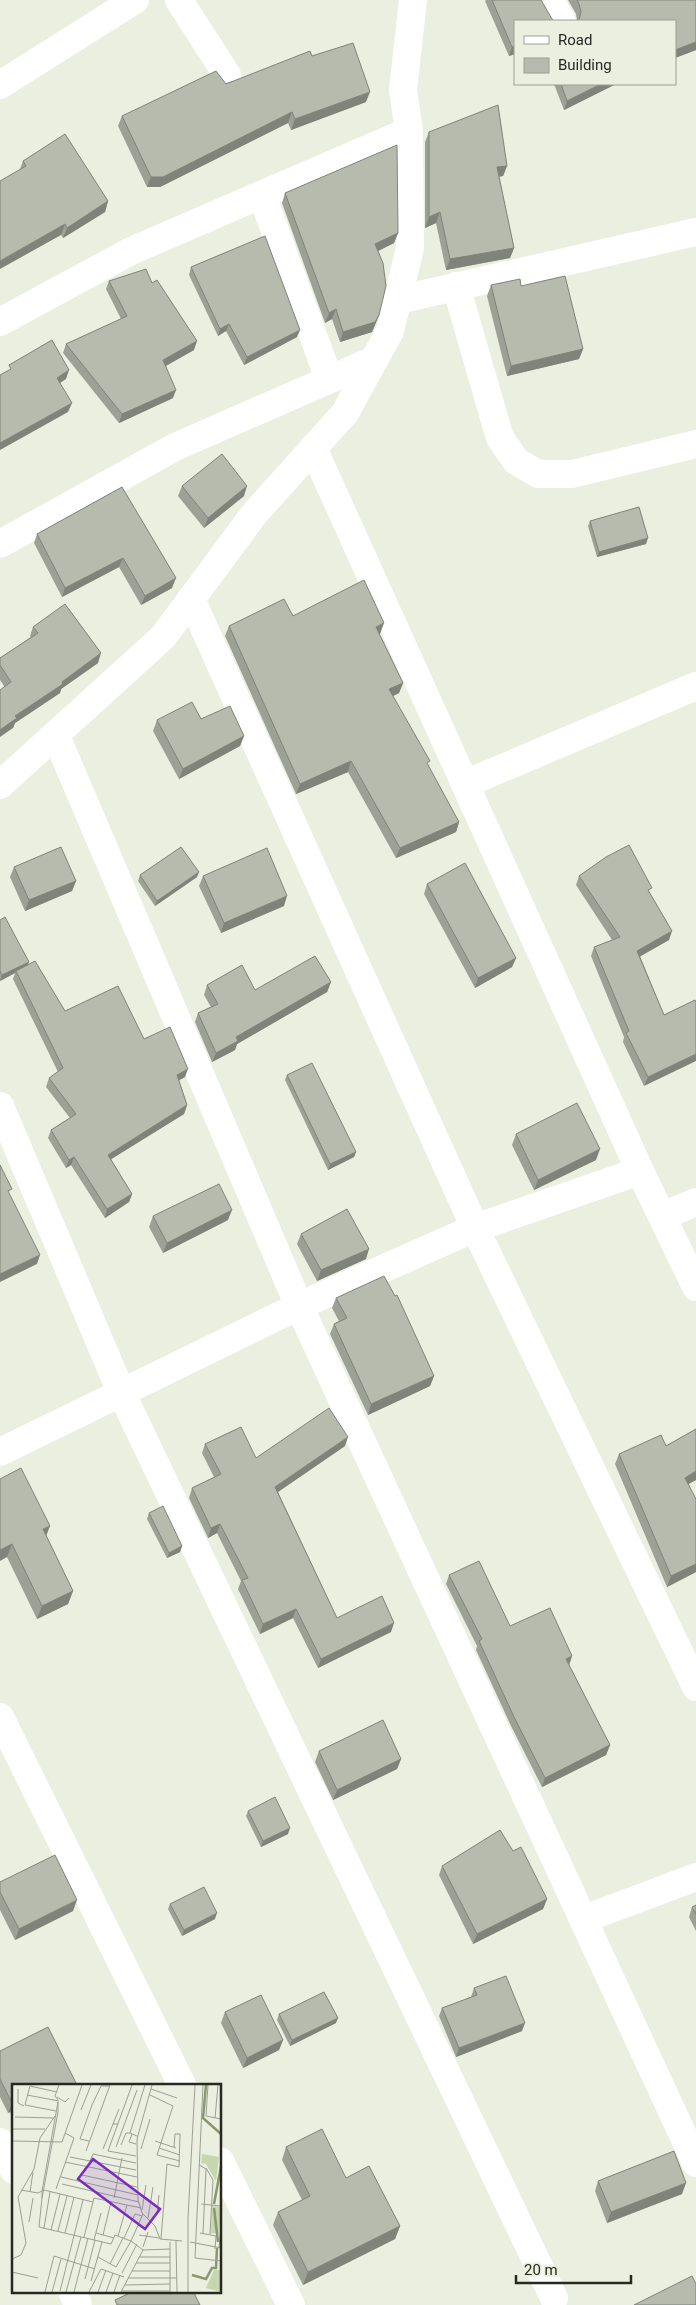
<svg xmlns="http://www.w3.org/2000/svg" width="696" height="2305" font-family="Roboto,sans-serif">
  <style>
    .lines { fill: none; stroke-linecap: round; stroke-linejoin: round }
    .street { stroke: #fff; stroke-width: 28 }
    .secondary { stroke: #fff; stroke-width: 28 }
    .wall { fill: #9da195 }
    .shaded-wall { fill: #7f8379 }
    .building { fill: #b6bbad; stroke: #7f8379 }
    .inset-river { fill: none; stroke: #8a986f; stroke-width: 2.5 }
    .inset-road { fill: none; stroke: #9c9f94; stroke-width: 1 }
    .view { fill: #7b2cbf; fill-opacity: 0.15; stroke: #7b2cbf; stroke-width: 2.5 }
    .inset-edge { fill: none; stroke: #262822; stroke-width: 2.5 }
  </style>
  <rect width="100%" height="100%" fill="#eaefe0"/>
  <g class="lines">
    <g class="street">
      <path d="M179 0 227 75"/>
      <path d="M550 0 562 21"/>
      <path d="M0 85 135 0"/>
      <path d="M262 195 329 379"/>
      <path d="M456 286 500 438 516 461 538 474H572L696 444"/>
      <path d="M398 300 696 232"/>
      <path d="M0 322 131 251 409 131"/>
      <path d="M313 448 640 1171 696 1287"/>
      <path d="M0 544 175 447 374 360"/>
      <path d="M191 599 475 1228 696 1687"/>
      <path d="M56 736 299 1306 696 2163"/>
      <path d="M465 784 696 686"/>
      <path d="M0 1106 121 1392 554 2298"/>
      <path d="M663 1216 696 1202"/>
      <path d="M0 1452 299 1306 475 1228 640 1171"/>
      <path d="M0 1717 182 2085"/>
      <path d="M584 1919 696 1877"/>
      <path d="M0 2142 14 2170"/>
      <path d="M220 2161 291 2305"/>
      <path d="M72 2291 78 2305"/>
    </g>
    <path class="secondary" d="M0 785 163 637 255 513 345 413 390 331 410 248 409 131 403 90 413 0"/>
  </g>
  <g class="wall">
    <path d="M486 0H541L515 21V54L509 56 485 1Z"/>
    <path d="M568 0H696V50L675 58V21H577L576 14Z"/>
    <path d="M312 56 366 102 291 130 288 123 160 187H147L118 126 122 116Z"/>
    <path d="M554 84H616L564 110Z"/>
    <path d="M429 132 507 166 503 176 499 177 514 248 510 258 446 270 436 223 425 228V142Z"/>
    <path d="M23 161 108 201 105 212 63 238 20 169Z"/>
    <path d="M285 193 398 233 394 243 378 251 379 315 375 325 372 332 340 342 332 319 325 323 282 203Z"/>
    <path d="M191 267 297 337 244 365 226 331 218 336 189 275Z"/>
    <path d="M109 281 152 283 194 350 166 366 173 398 119 423 63 353 66 344 121 319 106 289Z"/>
    <path d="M491 285 521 286 583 349 579 359 507 376 487 296Z"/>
    <path d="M182 486 244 496 204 528 178 496Z"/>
    <path d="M122 487 172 588 141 605 119 567 62 597 34 543 37 534Z"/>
    <path d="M590 521 646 544 597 557 588 526Z"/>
    <path d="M293 616 380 634H379L403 683 399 693 393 696 428 766 459 822 456 832 396 858 348 772 296 794 225 636 229 626Z"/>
    <path d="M33 627 98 663 61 689 60 693 15 723 13 728 4 686 0 680V658L31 637 30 636Z"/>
    <path d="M157 720 244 736 240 746 179 779 153 731Z"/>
    <path d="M14 867 76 881 72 891 25 911 10 877Z"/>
    <path d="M140 875 197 877 155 906 138 881Z"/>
    <path d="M203 876 284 906 221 933 199 886Z"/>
    <path d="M579 876 650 894 669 940 640 956 664 1015 695 1000 644 1086 623 1042 624 1037 591 956 594 947 612 940 576 885Z"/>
    <path d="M427 884 516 958 512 967 475 988 424 894Z"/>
    <path d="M0 920 28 964 65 1011 144 1039 185 1077 179 1080 187 1105 184 1114 111 1159 132 1194 129 1202 105 1218 71 1165 66 1168 48 1138 51 1130 70 1118 46 1087 49 1078 58 1072 13 979 15 973 0 981Z"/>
    <path d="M331 982 327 992 237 1044 235 1050 212 1062 195 1022 198 1013 211 1007 204 995 207 985 255 990Z"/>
    <path d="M287 1075 356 1152 354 1157 328 1170 285 1080Z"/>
    <path d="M516 1134 596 1160 534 1190 512 1145Z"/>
    <path d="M153 1216 228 1220 163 1253 149 1227Z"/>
    <path d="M301 1234 366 1259 317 1281 297 1244Z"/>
    <path d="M336 1298 434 1376 430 1386 368 1415 330 1334 334 1324 339 1321 332 1308Z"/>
    <path d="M696 1429V1480L688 1484 696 1572 667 1587 615 1464 619 1454 666 1446Z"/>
    <path d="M205 1444 256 1458 345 1446 278 1492 337 1618 391 1632 318 1668 293 1618 260 1634 238 1589 241 1581 217 1533 208 1538 189 1498 192 1488 214 1477 202 1453Z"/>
    <path d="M0 1479 46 1535 73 1591 68 1604 37 1619 7 1557Z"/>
    <path d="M149 1513 182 1546 180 1552 167 1558 147 1519Z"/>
    <path d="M449 1575 510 1626 572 1656 569 1665 610 1745 606 1755 542 1787 511 1726 476 1650 477 1646 446 1584Z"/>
    <path d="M319 1751 401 1759 397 1769 333 1800 315 1762Z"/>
    <path d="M248 1811 288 1834 261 1847 246 1816Z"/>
    <path d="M513 1851 547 1899 543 1909 473 1944 439 1875 442 1866Z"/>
    <path d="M0 1882 73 1911 15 1940 0 1910Z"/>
    <path d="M170 1904 215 1919 182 1936 168 1909Z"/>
    <path d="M696 1905V1931L689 1917 692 1907Z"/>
    <path d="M474 1988 522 2031 456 2057 439 2016 442 2008 471 1997Z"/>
    <path d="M225 2012 283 2040 279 2050 243 2068 221 2023Z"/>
    <path d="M279 2014 336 2023 290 2046 277 2020Z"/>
    <path d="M0 2051 14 2085V2119L10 2112 8 2113 0 2097Z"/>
    <path d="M286 2147 346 2178 400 2226 395 2239 303 2285 273 2225 278 2212 302 2200 282 2160Z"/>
    <path d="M598 2181 682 2194 607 2223 595 2191Z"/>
  </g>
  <g class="shaded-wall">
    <path d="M696 42V50L675 58V50Z"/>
    <path d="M515 46V54L509 56 512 47Z"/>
    <path d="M601 84H616L564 110 567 101Z"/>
    <path d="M370 92 366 102 291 130 295 119Z"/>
    <path d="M292 112 288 123 160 187H147L151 177Z"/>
    <path d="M507 166 503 176 493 177 497 167Z"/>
    <path d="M108 201 105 212 63 238 67 228Z"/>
    <path d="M440 212 436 223 425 228 429 217Z"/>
    <path d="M65 224 61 235 0 269V261Z"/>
    <path d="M398 233 394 243 372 254 375 244Z"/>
    <path d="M514 248 510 258 446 270 450 259Z"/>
    <path d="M336 309 332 319 325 323 329 313Z"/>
    <path d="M379 315 375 325 372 332 340 342 343 332Z"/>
    <path d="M229 324 226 331 218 336 220 329Z"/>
    <path d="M300 330 297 337 244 365 247 357Z"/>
    <path d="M197 341 194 350 160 369 163 360Z"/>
    <path d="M583 349 579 359 507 376 511 366Z"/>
    <path d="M69 370 66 379 54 387 57 378Z"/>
    <path d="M176 390 173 398 119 423 122 414Z"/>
    <path d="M72 403 68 412 0 450V443Z"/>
    <path d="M247 486 244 496 204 528 208 518Z"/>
    <path d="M648 538 646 544 597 557 599 552Z"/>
    <path d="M123 558 119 567 62 597 65 588Z"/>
    <path d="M176 578 172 588 141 605 145 596Z"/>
    <path d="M384 623 380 634 372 638 376 627Z"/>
    <path d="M101 653 98 663 61 689 60 693 15 723 13 728 0 737V730L15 716Z"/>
    <path d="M403 683 399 693 385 700 389 689Z"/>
    <path d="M244 736 240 746 179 779 183 769Z"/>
    <path d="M351 761 348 772 296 794 300 784Z"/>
    <path d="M459 822 456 832 396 858 400 848Z"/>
    <path d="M199 872 197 877 155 906 157 901Z"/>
    <path d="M76 881 72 891 25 911 29 900Z"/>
    <path d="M287 896 284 906 221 933 224 923Z"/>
    <path d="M672 931 669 940 634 960 637 951Z"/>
    <path d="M516 958 512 967 475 988 478 978Z"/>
    <path d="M29 962 27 967 16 971 15 973 0 981 2 975Z"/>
    <path d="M331 982 327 992 237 1044 235 1050 212 1062 216 1053 236 1037Z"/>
    <path d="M696 1054V1061L644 1086 648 1077Z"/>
    <path d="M188 1069 185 1077 174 1083 177 1075Z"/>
    <path d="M187 1105 184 1114 105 1163 108 1155Z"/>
    <path d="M600 1149 596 1160 534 1190 538 1180Z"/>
    <path d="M356 1152 354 1157 328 1170 330 1164Z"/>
    <path d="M74 1157 71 1165 66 1168 69 1160Z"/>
    <path d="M132 1194 129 1202 105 1218 107 1209Z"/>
    <path d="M232 1210 228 1220 163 1253 167 1243Z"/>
    <path d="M369 1249 366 1259 317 1281 321 1270Z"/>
    <path d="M40 1255 37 1264 0 1282V1274Z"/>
    <path d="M434 1376 430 1386 368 1415 371 1404Z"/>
    <path d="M348 1437 345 1446 272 1496 275 1487Z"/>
    <path d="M696 1471V1480L681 1488 685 1478Z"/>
    <path d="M220 1524 217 1533 208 1538 211 1528Z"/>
    <path d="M50 1526 45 1539 43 1529Z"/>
    <path d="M12 1544 7 1557 0 1561V1550Z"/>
    <path d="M182 1546 180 1552 167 1558 169 1553Z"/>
    <path d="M696 1564V1572L667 1587 671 1576Z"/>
    <path d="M73 1591 68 1604 37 1619 42 1606Z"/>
    <path d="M296 1609 293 1618 260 1634 263 1624Z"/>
    <path d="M394 1623 391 1632 318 1668 321 1659Z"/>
    <path d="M572 1656 569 1665 566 1659Z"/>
    <path d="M610 1745 606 1755 542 1787 545 1778Z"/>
    <path d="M401 1759 397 1769 333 1800 337 1790Z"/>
    <path d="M290 1828 288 1834 261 1847 263 1841Z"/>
    <path d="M547 1899 543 1909 473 1944 477 1934Z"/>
    <path d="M77 1900 73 1911 15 1940 19 1929Z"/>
    <path d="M217 1913 215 1919 182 1936 184 1930Z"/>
    <path d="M338 2018 336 2023 290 2046 292 2040Z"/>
    <path d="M525 2023 522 2031 456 2057 459 2048Z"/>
    <path d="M283 2040 279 2050 243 2068 247 2058Z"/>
    <path d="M14 2102 10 2112 8 2113 12 2103Z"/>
    <path d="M686 2183 682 2194 607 2223 611 2212Z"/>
    <path d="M400 2226 395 2239 303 2285 308 2272Z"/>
  </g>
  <g class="building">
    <path d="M492 0H541L552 19 554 21H515V46L512 47Z"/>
    <path d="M577 0H696V42L675 50V21H577L579 20 581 12 579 4Z"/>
    <path d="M353 43 370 92 295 119 292 112 163 177H151L122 116 216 71 226 84 310 51 312 56Z"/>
    <path d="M561 84H601L567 101Z"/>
    <path d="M498 105 507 166 497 167 514 248 450 259 440 212 429 217V132Z"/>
    <path d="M65 134 108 201 67 228 65 224 0 261V181L26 166 23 161Z"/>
    <path d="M397 145 398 233 375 244 383 263 386 286 379 315 375 322 343 332 336 309 329 313 285 193Z"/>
    <path d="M265 236 300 330 247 357 229 324 220 329 191 267Z"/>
    <path d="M146 269 152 283 157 280 197 341 163 360 176 390 122 414 66 344 127 316 109 281Z"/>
    <path d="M565 276 583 349 511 366 491 285 520 279 521 286Z"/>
    <path d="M52 340 69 370 57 378 72 403 0 443V375L11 369 9 365Z"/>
    <path d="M222 454 247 486 208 518 182 486Z"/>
    <path d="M122 487 176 578 145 596 123 558 65 588 37 534Z"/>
    <path d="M639 507 648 538 599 552 590 521Z"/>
    <path d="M364 580 384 623 376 627 403 683 389 689 430 761 427 763 459 822 400 848 351 761 300 784 229 626 284 599 293 616Z"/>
    <path d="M65 604 101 653 62 682 63 684 15 716 17 718 0 730V690L11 682 0 665V658L38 633 33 627Z"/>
    <path d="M192 702 201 719 230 706 244 736 183 769 157 720Z"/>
    <path d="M629 845 652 888 648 890 672 931 637 951 664 1015 695 1000 696 1002V1054L648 1077 626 1033 629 1031 594 947 620 937 579 876 606 857Z"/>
    <path d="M61 847 76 881 29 900 14 867Z"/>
    <path d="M181 847 199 872 157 901 140 875Z"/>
    <path d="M267 848 287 896 224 923 203 876Z"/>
    <path d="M465 863 516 958 478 978 427 884Z"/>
    <path d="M5 917 29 962 2 975 0 971V920Z"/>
    <path d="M315 956 331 982 236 1037 238 1041 216 1053 198 1013 218 1004 207 985 242 965 255 990Z"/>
    <path d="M35 961 65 1011 118 986 144 1039 170 1027 188 1069 177 1075 187 1105 108 1155 132 1194 107 1209 74 1157 69 1160 51 1130 76 1114 49 1078 63 1068 16 971Z"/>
    <path d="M312 1063 356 1152 330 1164 287 1075Z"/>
    <path d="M577 1103 600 1149 538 1180 516 1134Z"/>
    <path d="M0 1165 12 1189 8 1191 40 1255 0 1274Z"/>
    <path d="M219 1184 232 1210 167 1243 153 1216Z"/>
    <path d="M347 1209 369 1249 321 1270 301 1234Z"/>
    <path d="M384 1276 395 1296 397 1295 434 1376 371 1404 334 1324 347 1318 336 1298Z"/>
    <path d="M329 1408 348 1437 275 1487 337 1618 382 1596 394 1623 321 1659 296 1609 263 1624 242 1580 248 1578 220 1524 211 1528 192 1488 221 1474 205 1444 241 1427 256 1458Z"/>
    <path d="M696 1429V1471L685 1478 696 1499V1564L671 1576 619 1454 661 1435 666 1446Z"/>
    <path d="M21 1468 50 1526 43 1529 73 1591 42 1606 12 1544 0 1550V1479Z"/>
    <path d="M163 1506 182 1546 169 1553 149 1513Z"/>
    <path d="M479 1561 510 1626 550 1608 572 1656 566 1659 610 1745 545 1778 514 1717 479 1641 482 1639 449 1575Z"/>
    <path d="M383 1720 401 1759 337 1790 319 1751Z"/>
    <path d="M275 1797 290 1828 263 1841 248 1811Z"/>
    <path d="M500 1830 513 1851 521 1847 547 1899 477 1934 442 1866Z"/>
    <path d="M55 1855 77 1900 19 1929 0 1892V1882Z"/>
    <path d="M204 1887 217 1913 184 1930 170 1904Z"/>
    <path d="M696 1905V1914L692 1907Z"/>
    <path d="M506 1976 525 2023 459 2048 442 2008 477 1995 474 1988Z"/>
    <path d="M324 1992 338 2018 292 2040 279 2014Z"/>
    <path d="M261 1995 283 2040 247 2058 225 2012Z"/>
    <path d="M48 2027 77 2085H14V2102L12 2103 0 2079V2051Z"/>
    <path d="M322 2129 346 2178 369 2166 400 2226 308 2272 278 2212 310 2196 286 2147Z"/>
    <path d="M674 2151 686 2183 611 2212 598 2181Z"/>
    <path d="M692 2276 696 2284V2305H634Z"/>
    <path d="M134 2291H193L200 2305H117L115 2300Z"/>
  </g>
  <g transform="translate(12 2084)">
    <rect width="209" height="209" fill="#eaefe0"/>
    <path d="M190 70 207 73 204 97 194 80 189 79ZM200 122 209 123 207 150 199 149ZM202 186H209V208L194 204Z" fill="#c8d6af"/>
    <path class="inset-river" d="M194 1 191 34 209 50M202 120 209 82M202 124 206 158M180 191 194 195 200 184H204L205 164"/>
    <path class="inset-road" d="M120 1 96 67 124 72M140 1 125 55 126 116 130 129 143 142 148 155 170 157M191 1 183 174 209 177M196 1 194 32 209 35M6 5V19L12 22M139 5 165 14M15 11 47 17M138 11 161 22 145 71 168 77M45 13 53 18 57 14M46 16 43 12 47 1M46 18V28L30 114V107ZM69 26 79 1M44 27 13 21 18 2 45 8M3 33 41 34M203 34 206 1M101 40 107 25M0 45H33M120 50 117 58 124 60M125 52 118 49 133 1M0 57 50 58 70 1M77 57 68 55 80 21 89 2H98M143 57 164 64M109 61 114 49H118M104 63 125 6M147 64 168 71M91 65 101 40H106M129 65 138 35M74 67 98 1M58 73 124 86M78 77 81 70 124 79M53 78 125 93M187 81 194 85 191 149M194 84 201 96 198 150M70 91 125 103M49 93 126 111M50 100 127 118M44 105 62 54 53 49M9 106 26 109 32 106 81 118 82 114 129 124M18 108 21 88M30 114 27 143 99 160 103 151 119 157 131 130M102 114 110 74M189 120 209 122M130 126 134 101M145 130 147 111M136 134 141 103M17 138 21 114M32 144 38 108M39 146 48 110M46 147 55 112M53 149 62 113M84 149 102 154M188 149 204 152 203 165M91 151 99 118M127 151 147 154M106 152 115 121M72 153 81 118M112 154 123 130 130 132M149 155 155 80 167 83 168 50H163L162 63M82 156 89 129M164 157 165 208M158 158V208M178 158 209 164M131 163 136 148M207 164 209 143M86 173 104 183 119 157 131 166 158 165M127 173H158M0 175 9 171 14 159 6 113 22 85 28 54 43 32M124 179H158M98 180 111 154M120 187H158M0 188 26 194M110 189 125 160M116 194H165M73 195 83 156M79 197 90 158M113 201 158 200M48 207 71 116M110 207H158M33 208 42 172 83 185M40 208 49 175M54 208 69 153M62 208 76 154M77 208 89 185 112 193M86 208 94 186M94 208 101 189M102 208 108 191M109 208 131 166M176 208V134L183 1"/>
    <path class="view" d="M81 75 148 125 133 145 66 95Z"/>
    <rect width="209" height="209" class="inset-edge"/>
  </g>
  <rect x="514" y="20" width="162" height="65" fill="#eaefe0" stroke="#9c9f94"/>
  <rect x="524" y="36" width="25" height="8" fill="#ffffff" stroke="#9c9f94"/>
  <text x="558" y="45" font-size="15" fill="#262822">Road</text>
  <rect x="524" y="58" width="25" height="15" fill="#b6bbad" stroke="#9c9f94"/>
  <text x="558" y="70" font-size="15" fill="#262822">Building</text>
  <path d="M516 2275v8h115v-8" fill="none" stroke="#262822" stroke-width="2.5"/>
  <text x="524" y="2275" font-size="15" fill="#262822" stroke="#eaefe0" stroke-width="4" paint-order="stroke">20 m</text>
</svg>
